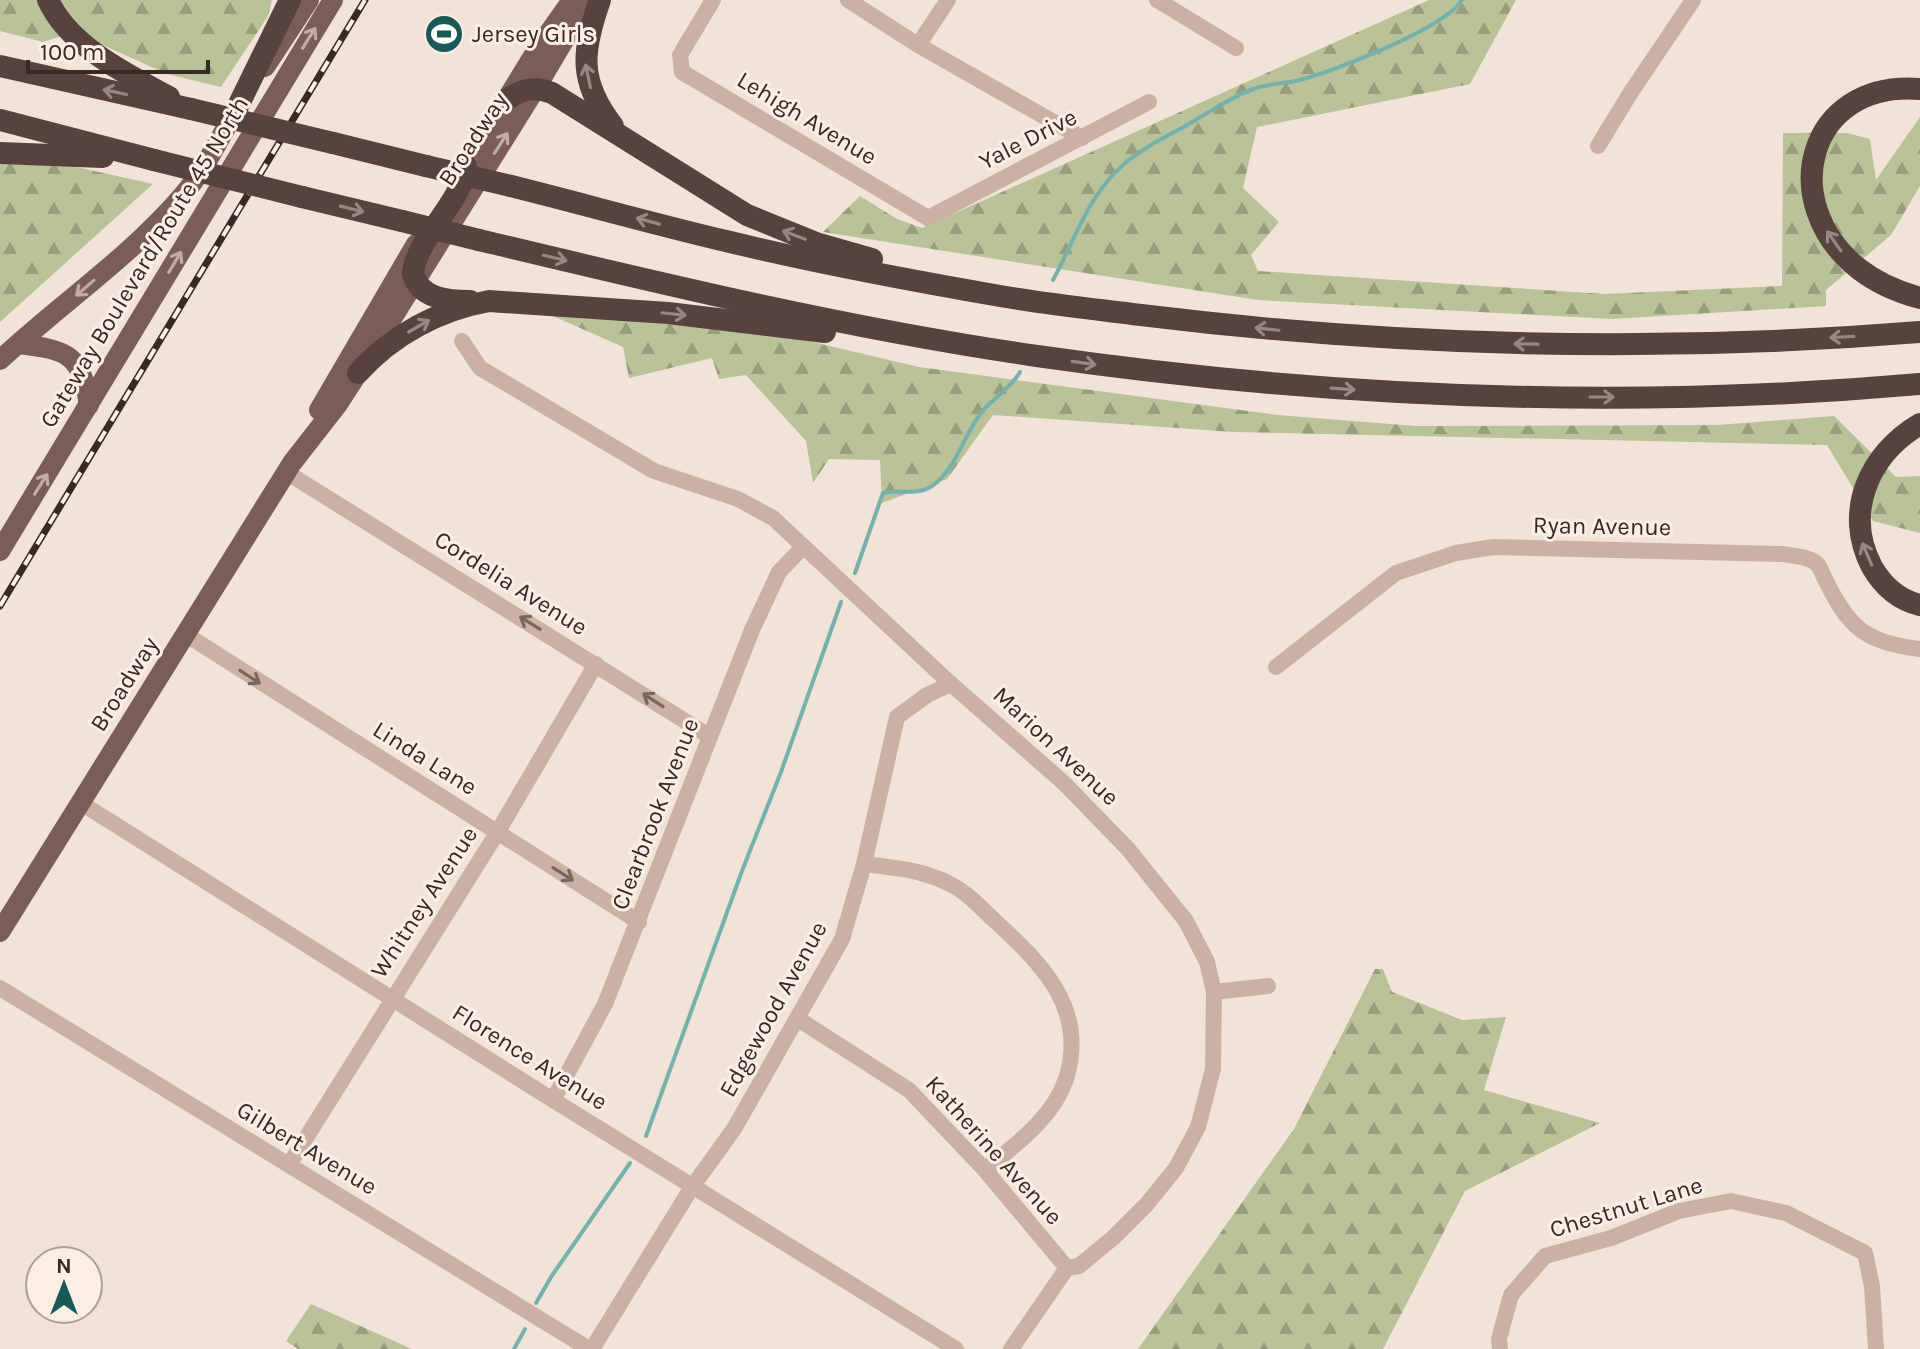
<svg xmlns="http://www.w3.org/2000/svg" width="1920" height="1349" font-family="Karla,sans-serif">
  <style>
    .forest { fill: url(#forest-firs) }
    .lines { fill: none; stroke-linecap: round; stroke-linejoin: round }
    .stream { stroke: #76b1ac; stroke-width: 4 }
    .minor { stroke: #cbb1a4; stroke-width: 16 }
    .major { stroke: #795d56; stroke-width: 20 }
    .highway { stroke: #57423d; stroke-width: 22 }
    .rail-casing { stroke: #362926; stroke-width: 7 }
    .rail { stroke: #faeee5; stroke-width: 4; stroke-dasharray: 12; stroke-linecap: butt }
    .highway-bridge { stroke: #57423d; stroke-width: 22 }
    .oneway { stroke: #c0ada5 }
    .oneway2 { stroke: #988780 }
    .oneway3 { stroke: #79665f }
    .labels { text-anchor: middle; stroke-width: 6; stroke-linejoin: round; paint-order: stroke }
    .poi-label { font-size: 24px; fill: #362926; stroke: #faeee5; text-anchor: start }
    .street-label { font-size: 24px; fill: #362926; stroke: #faeee5 }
  </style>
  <defs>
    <pattern id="forest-firs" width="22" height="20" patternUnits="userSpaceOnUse" patternTransform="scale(2)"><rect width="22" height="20" fill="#b9c298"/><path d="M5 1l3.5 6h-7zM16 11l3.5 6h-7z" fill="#979e7c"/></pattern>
  </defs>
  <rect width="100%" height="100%" fill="#f2e3d8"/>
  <g class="forest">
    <path d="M0 0H272L268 16 221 87 167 74 74 32 43 42 0 31Z"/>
    <path d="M1429 0H1516L1470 84 1257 127 1243 188 1279 222 1251 255 1258 271 1605 294 1782 286 1783 133H1847L1870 139 1876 180 1920 117V186L1891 235 1826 290V306L1612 319 1258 300 823 232 860 196 897 219 922 228Z"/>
    <path d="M0 150 153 184 0 322Z"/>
    <path d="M544 312 783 335 919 367 1278 415 1415 426 1717 425 1834 416 1896 477 1920 476V533L1873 521 1827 445 1234 432 993 415 947 479 882 503 880 460 829 459 813 483 806 441 746 375 719 379 712 358 629 378 623 347Z"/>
    <path d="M1375 969H1383L1392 992 1462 1020 1506 1017 1484 1090 1600 1123 1465 1191 1383 1349H1138L1294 1129Z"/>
    <path d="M311 1304 412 1349H298L286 1341Z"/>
  </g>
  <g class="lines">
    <g class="stream">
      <path d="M1053 280C1075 240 1087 197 1122 166 1144 146 1169 136 1194 121 1213 110 1231 97 1253 89 1268 83 1285 84 1300 80 1335 71 1445 28 1462 0"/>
      <path d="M855 573 883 493C900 489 917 496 932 486 956 470 964 434 981 413 993 398 1011 388 1020 372"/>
      <path d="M646 1136 742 871 781 772 841 602"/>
      <path d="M536 1303 551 1277 630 1163"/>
      <path d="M514 1349 525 1329"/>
    </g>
    <g class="minor">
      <path d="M713 0 680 55 682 72 928 218 1149 102"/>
      <path d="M848 0 918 45 1082 138"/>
      <path d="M1157 0 1236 48"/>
      <path d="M918 45 948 0"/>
      <path d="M1598 146 1631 92 1693 0"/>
      <path d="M462 341 480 368 654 471 738 499 773 518 951 684 1064 783 1128 849 1186 921 1207 962 1214 992 1213 1069 1198 1127 1176 1168 1147 1204 1114 1237 1079 1266 1067 1268 1011 1349"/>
      <path d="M286 472 709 736"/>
      <path d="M185 634 639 922"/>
      <path d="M1276 667 1396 573 1456 553 1493 547 1783 554C1792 556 1805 556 1813 561 1821 565 1822 574 1826 581 1850 630 1867 642 1920 649"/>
      <path d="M81 803 553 1100 956 1349"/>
      <path d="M864 864C892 867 922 870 948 883 966 891 981 908 995 921 1042 964 1088 1009 1066 1079 1053 1118 1015 1145 985 1170"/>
      <path d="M0 988 589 1349"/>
      <path d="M1214 992 1268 986"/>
      <path d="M798 1019 909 1090 985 1170 1067 1268"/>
      <path d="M553 1100 605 1004 752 630 779 572 803 547"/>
      <path d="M289 1165 497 833 596 664"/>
      <path d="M592 1349 692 1187 734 1129 842 939 864 864 897 717 927 695 951 684"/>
      <path d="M1500 1349 1499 1339 1511 1295 1545 1256 1611 1238 1679 1211 1731 1201 1786 1213 1865 1253 1872 1286 1876 1349"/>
    </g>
    <g class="major">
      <path d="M265 67 309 0"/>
      <path d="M457 180 538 48 572 0"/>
      <path d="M19 344C68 350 81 354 89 405"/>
      <path d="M0 360C60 304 129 258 183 195 205 169 221 136 238 106"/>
      <path d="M319 410 416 244"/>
      <path d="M0 551 333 0"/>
      <path d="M0 932 292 463 338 404 358 373 536 88 588 0"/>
    </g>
    <g class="highway">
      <path d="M48 0C69 46 126 74 169 97"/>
      <path d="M600 0C582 51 578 81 613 126"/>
      <path d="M0 66 191 109"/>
      <path d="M1920 89C1806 80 1776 204 1859 269 1877 283 1898 292 1920 298"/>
      <path d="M506 100C522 89 534 86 552 93L747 215 816 243 872 259"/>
      <path d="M238 106 290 0"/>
      <path d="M0 120 154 160"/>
      <path d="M333 143 426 166"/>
      <path d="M0 153 103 157"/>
      <path d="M466 166C461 205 415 239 413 274 420 299 449 301 470 301"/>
      <path d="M511 186C583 204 654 224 726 241 816 263 908 280 1000 296 1046 304 1094 309 1141 315 1400 347 1660 353 1920 332"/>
      <path d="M302 197 402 221"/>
      <path d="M479 240C663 284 849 329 1037 356 1329 398 1626 410 1920 384"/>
      <path d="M358 373C392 335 439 310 489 301L668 313 825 332"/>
      <path d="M1920 424C1869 454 1843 512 1872 567 1883 586 1899 600 1920 605"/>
    </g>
    <g class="rail-casing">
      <path id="rail" d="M0 606 365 0"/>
    </g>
    <use href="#rail" class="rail"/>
    <g class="highway-bridge">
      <path d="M191 109 333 143"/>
      <path d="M154 160 302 197"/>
      <path d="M426 166 511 186"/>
      <path d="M402 221 479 240"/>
    </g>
  </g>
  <defs><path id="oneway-shaft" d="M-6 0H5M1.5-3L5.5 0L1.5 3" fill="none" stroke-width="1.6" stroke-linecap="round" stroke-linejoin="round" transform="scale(2)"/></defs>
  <g class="oneway">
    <use href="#oneway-shaft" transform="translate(309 38) rotate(-58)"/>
    <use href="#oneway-shaft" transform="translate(501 143) rotate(-57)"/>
    <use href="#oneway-shaft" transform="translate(175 262) rotate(-59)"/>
    <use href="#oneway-shaft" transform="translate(85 288) rotate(139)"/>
    <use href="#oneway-shaft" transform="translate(41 484) rotate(-58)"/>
  </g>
  <g class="oneway2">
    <use href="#oneway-shaft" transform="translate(588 76) rotate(-102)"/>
    <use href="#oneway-shaft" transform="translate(115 92) rotate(-168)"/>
    <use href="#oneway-shaft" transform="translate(352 209) rotate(14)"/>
    <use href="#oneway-shaft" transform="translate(648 221) rotate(-165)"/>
    <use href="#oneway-shaft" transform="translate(794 235) rotate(-159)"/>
    <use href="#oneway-shaft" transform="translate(1834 241) rotate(-125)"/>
    <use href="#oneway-shaft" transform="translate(555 258) rotate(13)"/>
    <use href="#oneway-shaft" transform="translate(674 314) rotate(6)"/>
    <use href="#oneway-shaft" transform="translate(419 326) rotate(-30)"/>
    <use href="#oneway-shaft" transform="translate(1267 329) rotate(-174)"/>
    <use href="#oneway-shaft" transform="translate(1842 337) rotate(177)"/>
    <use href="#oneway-shaft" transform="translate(1526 344) rotate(-179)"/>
    <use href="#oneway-shaft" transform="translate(1084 363) rotate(8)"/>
    <use href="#oneway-shaft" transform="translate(1343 389) rotate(4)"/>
    <use href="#oneway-shaft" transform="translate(1602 397)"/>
    <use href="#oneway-shaft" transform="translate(1867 554) rotate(-113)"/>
  </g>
  <g class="oneway3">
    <use href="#oneway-shaft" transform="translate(530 623) rotate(-148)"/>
    <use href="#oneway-shaft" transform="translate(250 677) rotate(33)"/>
    <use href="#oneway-shaft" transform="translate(653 700) rotate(-147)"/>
    <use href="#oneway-shaft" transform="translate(563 874) rotate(32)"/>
  </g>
  <defs>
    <g id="stadium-disc" transform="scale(2)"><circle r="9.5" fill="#1a5955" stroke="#faeee5"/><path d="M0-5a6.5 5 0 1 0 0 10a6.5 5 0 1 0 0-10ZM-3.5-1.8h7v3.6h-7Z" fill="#fff"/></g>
  </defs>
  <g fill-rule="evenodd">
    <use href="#stadium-disc" x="444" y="34"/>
  </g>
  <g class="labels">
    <g class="poi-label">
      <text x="472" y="42">Jersey Girls</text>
    </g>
    <g class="street-label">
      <text transform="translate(807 118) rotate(31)" y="8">Lehigh Avenue</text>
      <text transform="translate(473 139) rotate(-57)" y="8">Broadway</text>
      <text transform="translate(1028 139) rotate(-27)" y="8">Yale Drive</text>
      <text transform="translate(144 262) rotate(-59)" y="8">Gateway Boulevard/Route 45 North</text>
      <text transform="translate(1602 526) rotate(1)" y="8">Ryan Avenue</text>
      <text transform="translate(511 583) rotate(32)" y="8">Cordelia Avenue</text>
      <text transform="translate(124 684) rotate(-58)" y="8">Broadway</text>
      <text transform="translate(1056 746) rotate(43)" y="8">Marion Avenue</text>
      <text transform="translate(425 758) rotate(32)" y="8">Linda Lane</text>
      <text transform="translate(655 814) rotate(-69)" y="8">Clearbrook Avenue</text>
      <text transform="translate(424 902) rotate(-57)" y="8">Whitney Avenue</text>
      <text transform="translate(773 1009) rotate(-61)" y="8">Edgewood Avenue</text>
      <text transform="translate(530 1057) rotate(32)" y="8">Florence Avenue</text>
      <text transform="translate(307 1148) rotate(31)" y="8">Gilbert Avenue</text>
      <text transform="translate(994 1150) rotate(48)" y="8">Katherine Avenue</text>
      <text transform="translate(1626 1207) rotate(-17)" y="8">Chestnut Lane</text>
    </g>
  </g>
  <g transform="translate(64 1285)"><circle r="38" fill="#faeee5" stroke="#ac9f99" stroke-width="2"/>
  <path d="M0-6L14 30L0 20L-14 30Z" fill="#1a5955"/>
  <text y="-12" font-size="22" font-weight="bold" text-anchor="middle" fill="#362926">N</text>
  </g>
  <path d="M28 60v12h180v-12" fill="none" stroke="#362926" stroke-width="4"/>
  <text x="40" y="60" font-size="24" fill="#362926" stroke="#faeee5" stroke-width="6" paint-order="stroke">100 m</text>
</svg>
